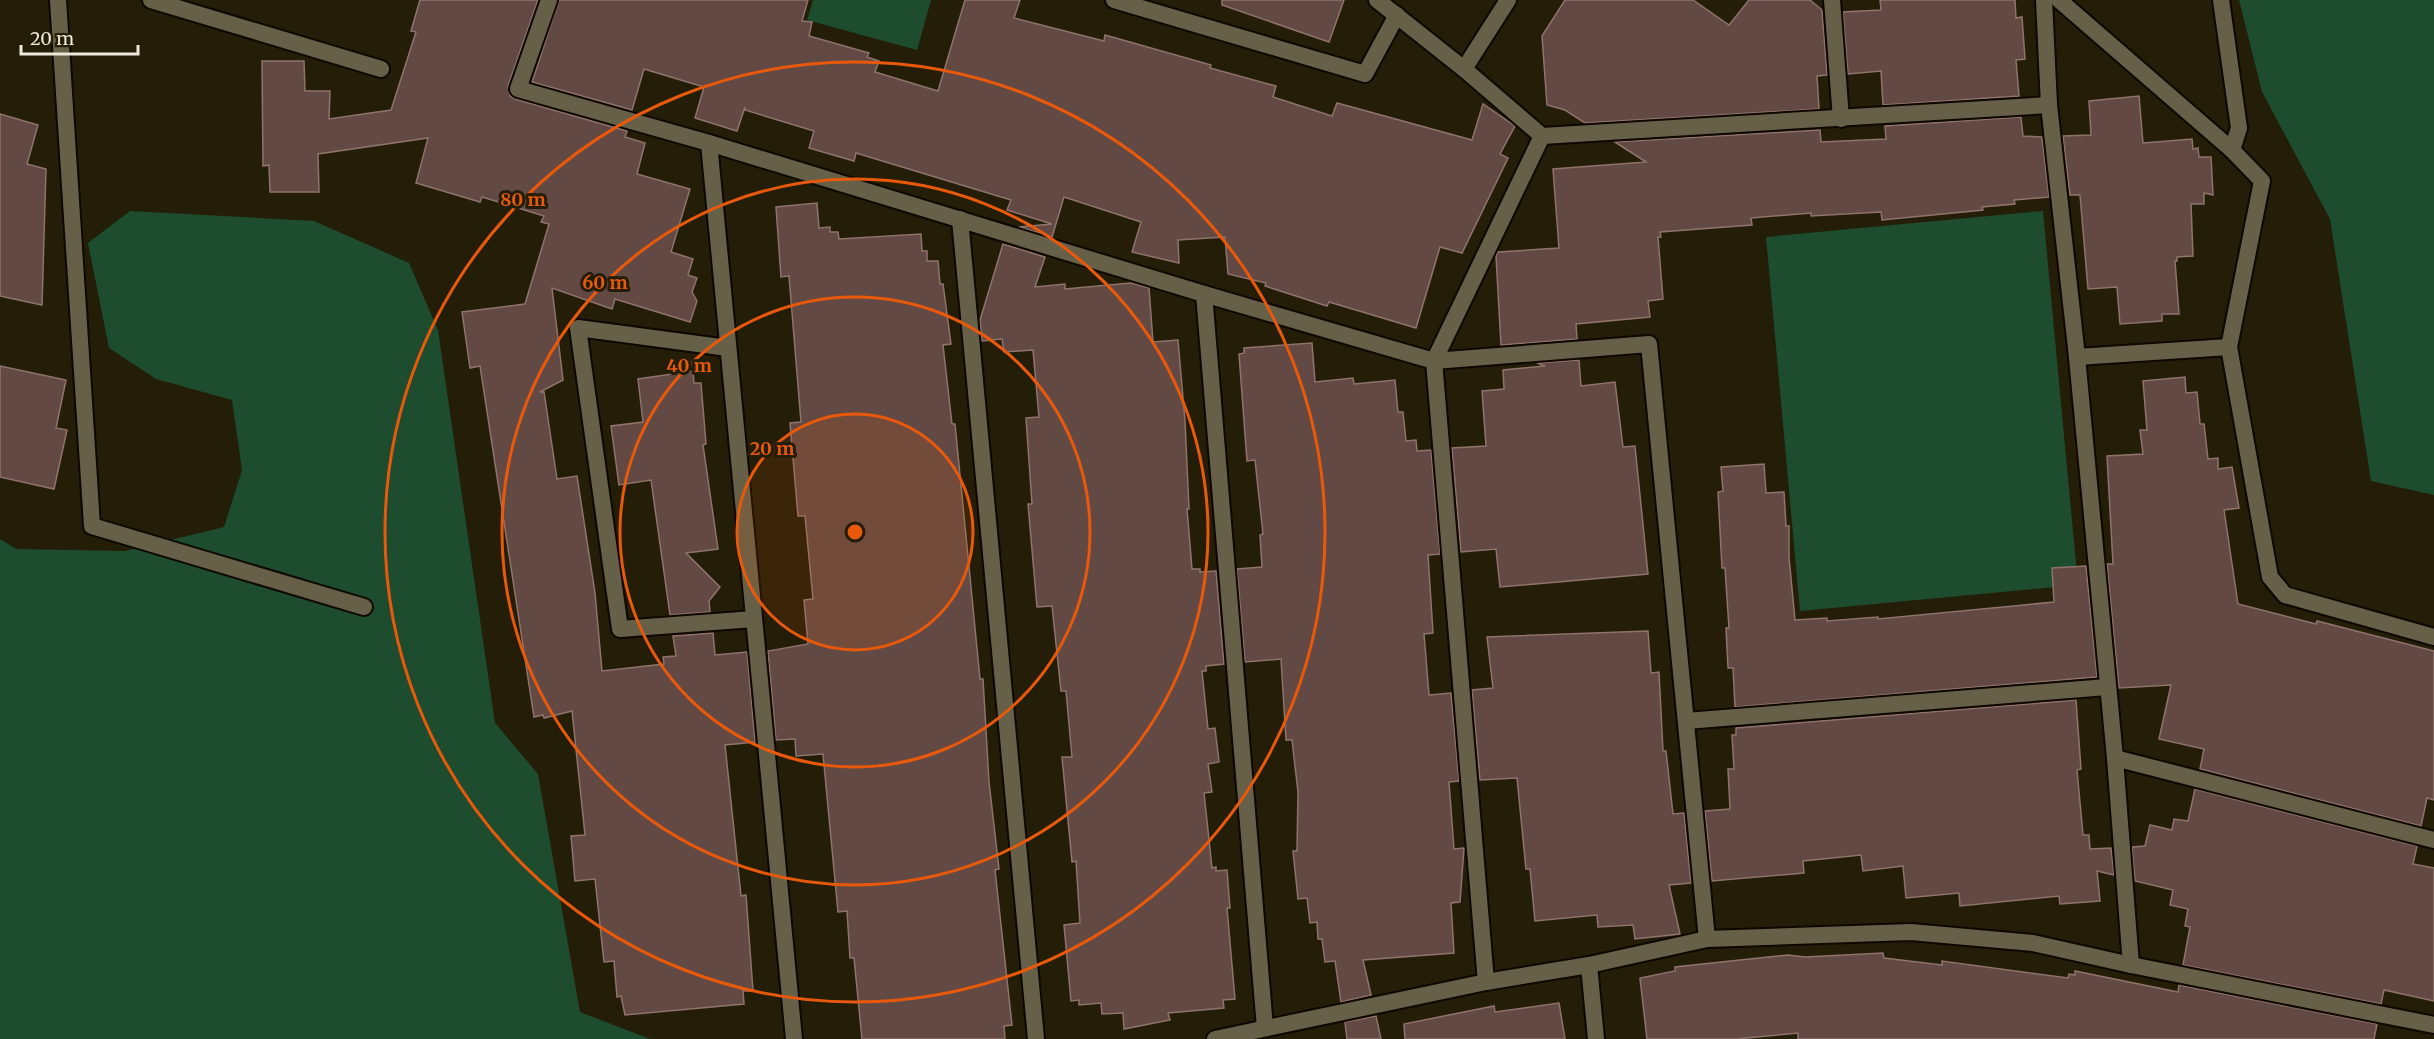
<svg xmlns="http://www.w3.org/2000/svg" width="2434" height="1039" font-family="Merriweather,serif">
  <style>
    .green { fill: #1d4c2e }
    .building { fill: #634943; stroke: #8f736c; stroke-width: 1.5 }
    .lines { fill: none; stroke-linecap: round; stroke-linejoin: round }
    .minor-casing { stroke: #0e0800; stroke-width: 20 }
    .minor { stroke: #676048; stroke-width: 16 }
    .ring { fill: none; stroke: #e8590c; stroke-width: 3 }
    .centre { fill: #e8590c; stroke: #241e08; stroke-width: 3 }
    .ring-label { font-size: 18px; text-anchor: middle; font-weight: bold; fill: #e8590c; stroke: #241e08; stroke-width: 6; stroke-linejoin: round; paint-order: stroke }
  </style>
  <rect width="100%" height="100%" fill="#241e08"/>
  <g class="green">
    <path d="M813 0H931L917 50 807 20Z"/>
    <path d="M2239 0H2434V495L2371 481 2330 219 2262 92Z"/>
    <path d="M130 211 314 221 409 263 438 330 495 723 538 774 580 1012 650 1039H0V539L16 549 125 551 224 527 242 470 232 400 156 379 109 348 88 243Z"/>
    <path d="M2043 211 2078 585 1800 611 1766 237Z"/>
  </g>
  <g class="building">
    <path d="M420 0H538L508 86 510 96 515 99 627 131 625 137 645 143 637 174 690 189 671 252 693 259 688 275 697 278 692 292 697 301 690 322 615 299 612 309 552 288 563 380 540 392H544L557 479 577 476 595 593 602 671 664 664 663 657 676 656 673 636 713 633 715 655 747 652 755 742 725 745 741 896 746 895 753 991H743L744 1004 625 1015 621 996 617 997 614 961 604 962 595 879 575 881 571 836 585 835 572 711 544 718 543 715 534 717 480 366 470 368 462 312 525 304 549 224 541 222 544 216 482 197 480 202 416 183 428 138 318 154 319 192H270L269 165 263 166 262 61H304L305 91H330L329 119 391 110 416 32 411 31Z"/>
    <path d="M559 0H808L802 21 812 22 809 36 869 53 867 57 879 61 875 72 938 91 965 0H1020L1014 18 1104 41 1105 35 1211 65 1210 68 1276 86 1273 97 1332 116 1337 103 1472 140 1483 104 1515 126 1500 154 1508 158 1462 253 1440 247 1416 328 1329 302 1327 306 1265 286 1266 283 1228 274 1225 237 1178 240 1179 263 1132 252 1141 222 1064 197 1052 237 1019 227 1052 224 1007 210 1011 200 856 153 854 161 809 148 814 131 745 110V107L737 131 695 118 704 87 644 69 632 110 532 82Z"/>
    <path d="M1222 0H1344L1329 42 1222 5Z"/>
    <path d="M1565 0H1693L1729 25 1749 0H1810L1822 10 1827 75 1817 76 1819 109 1585 123 1565 110 1547 105 1542 36Z"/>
    <path d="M1880 0H2015L2016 18 2022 17 2025 59 2016 60 2019 96 1883 105 1881 71 1848 74 1843 12 1881 10Z"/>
    <path d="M2139 96 2143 143 2192 139 2193 149 2198 148 2199 157H2211L2213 195 2204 193V204H2191L2193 256 2177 257V261H2175L2179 314H2162V321L2120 324 2117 287 2088 289 2080 195H2070L2063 136 2091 135 2089 101Z"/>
    <path d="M0 114 38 125 27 164 46 169 42 305 0 296Z"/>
    <path d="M2021 117 2023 136 2042 137 2049 197 2014 200 2015 204 1982 207 1983 210 1882 220 1881 212 1811 216V213L1751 218 1752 225 1660 232 1661 237H1658L1663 299 1648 301 1650 317 1576 324 1577 339 1501 345 1496 256 1498 252 1559 248 1553 169 1646 162 1615 142 1820 130 1821 142 1886 139 1885 126Z"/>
    <path d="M817 203 819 228 830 227V232H838L839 239 921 234 922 251H927V261H938L940 284H943L951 344 943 345 952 424H955L980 679H983L989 782 999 869 995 870 1012 1025 1004 1026 1005 1039H862L854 958H850L847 911 838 912 823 754 796 756 795 739 776 740 768 651 808 644 804 600 813 599 805 516H798L790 423 801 422 789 276 781 277 776 207Z"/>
    <path d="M1003 244 1045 257 1035 287 1065 284V289L1131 283 1149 288 1153 342 1178 340 1185 421 1189 509H1187L1192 569H1200V572L1216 571 1224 664 1206 666V671H1202L1208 729 1215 728 1219 762 1208 764 1212 792 1204 793 1212 868 1216 867V871L1227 870 1230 908H1227L1235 999 1223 1000 1224 1008 1168 1013 1170 1020 1124 1029 1123 1013 1102 1014 1101 1003 1079 1005V1000L1071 1001 1064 925 1080 923 1076 861 1072 862 1062 757H1072L1066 691H1061L1052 606 1037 607 1028 504H1032L1026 418 1039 417 1033 350 1004 352 1002 339 982 341 980 320Z"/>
    <path d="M1312 343 1315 382 1353 378 1354 384 1395 380 1398 412H1403L1406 441 1416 440 1417 451 1431 450 1440 554 1428 555 1433 633 1424 634 1429 695 1451 693 1459 781 1449 782 1454 849 1464 848 1460 902 1451 903 1454 953 1363 960 1371 995 1341 1002 1335 961 1325 962 1322 939H1318L1317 922 1310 923 1307 898 1298 899 1293 851H1297L1298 792 1292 740H1286L1281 659 1245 662 1237 569 1262 567 1260 535 1263 534 1255 460 1247 461 1239 354 1244 353V348Z"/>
    <path d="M1579 360 1581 386 1615 382 1623 447 1635 446 1648 574 1500 587 1496 549 1461 552 1452 448 1486 446 1482 391 1504 389 1503 370 1545 366 1537 363Z"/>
    <path d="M0 366 66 380 56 428 67 430 54 489 0 477Z"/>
    <path d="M693 371 694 383H701L706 444 703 445 718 549 686 553 720 587 709 601 710 612 670 615 651 480 619 485 611 426 643 422 638 379Z"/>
    <path d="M2185 377 2186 393 2197 392 2200 424H2204L2208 459 2218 458V469L2232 467 2239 508 2224 510 2238 604 2316 624 2317 621 2434 651V800L2427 798 2421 826 2200 769 2204 749 2159 739 2171 685 2119 688 2107 564H2113L2107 456 2143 454 2140 430H2147L2143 381Z"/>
    <path d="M1764 464 1766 493 1784 492 1786 526H1789V557L1795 620 1827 618V621L1878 617V619L2054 602 2052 568 2086 566 2097 677 1735 707 1733 668H1728L1726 628H1729L1725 568H1722L1718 492 1723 491 1721 467Z"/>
    <path d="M1648 631 1651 673 1659 672 1663 751H1666L1673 814 1684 813 1691 883 1669 885 1680 934 1635 939 1633 925 1598 927 1597 915 1535 921 1530 869H1526L1517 778 1480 780 1472 690 1493 688 1487 637Z"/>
    <path d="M2076 700 2081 769 2077 770 2083 835H2089L2090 849 2111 848 2114 875 2097 871 2100 901 2060 904 2059 896 1960 906 1959 893 1906 898 1903 866 1863 871 1861 855 1803 861 1804 873 1712 881 1705 811 1730 809 1728 769H1734L1732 735H1736V728Z"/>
    <path d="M2195 789 2417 846 2413 864 2434 868V1001L2384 990 2381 1004 2183 965 2190 927 2185 926 2188 909 2170 905 2173 890 2135 881 2132 847 2145 846 2150 825 2172 830 2174 819 2188 821Z"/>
    <path d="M1883 953 1884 958 1942 965V961L2068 978 2069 974 2075 975V971L2178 992 2179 985 2377 1024 2374 1039H1798V1033L1737 1039H1647L1640 978 1675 971V967L1788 955 1805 957Z"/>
    <path d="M1559 1003 1565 1039H1405L1404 1024 1494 1006 1495 1012Z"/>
    <path d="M1376 1016 1381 1039H1347L1345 1022Z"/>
  </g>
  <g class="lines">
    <g class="minor-casing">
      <g id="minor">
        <path d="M58 0 92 526 364 607"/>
        <path d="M151 0 381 69"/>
        <path d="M549 0 518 89 709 143 1204 294 1434 361 1649 344 1707 939"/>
        <path d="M1114 0 1365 74 1397 15"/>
        <path d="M1377 0 1464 69 1542 136"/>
        <path d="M1832 0 1841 119"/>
        <path d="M2044 0 2049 105 2077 357 2115 758 2131 965"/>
        <path d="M2059 0 2232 150 2262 181 2229 347 2270 577 2285 595 2434 637"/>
        <path d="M2221 0 2239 128 2232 150"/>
        <path d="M1464 69 1508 0"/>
        <path d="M709 143 794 1039"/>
        <path d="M960 219 1036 1039"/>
        <path d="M1204 294 1265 1028"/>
        <path d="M728 348 578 328 620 629 754 619"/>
        <path d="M2077 357 2229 347"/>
        <path d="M1686 721 2107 687"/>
        <path d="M2115 758 2434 840"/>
        <path d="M1589 965 1596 1039"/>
        <path d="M1486 982 1434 361 1542 136 2049 105"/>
        <path d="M1215 1039 1486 982 1589 965 1707 939 1911 932 2033 943 2131 965 2434 1025"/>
      </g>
    </g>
    <use href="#minor" class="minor"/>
  </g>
  <circle cx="855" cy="532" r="118" fill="#e8590c" fill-opacity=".12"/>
  <g class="ring">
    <circle cx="855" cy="532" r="118"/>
    <circle cx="855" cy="532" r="235"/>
    <circle cx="855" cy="532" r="353"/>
    <circle cx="855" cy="532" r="470"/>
  </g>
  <circle cx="855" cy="532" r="9" class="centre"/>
  <g class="ring-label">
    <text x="523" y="206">80 m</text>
    <text x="605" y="289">60 m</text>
    <text x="689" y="372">40 m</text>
    <text x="772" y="455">20 m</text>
  </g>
  <path d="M21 45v9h117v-9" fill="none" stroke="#ece8da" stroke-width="3"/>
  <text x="30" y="45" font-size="18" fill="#ece8da" stroke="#241e08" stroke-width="4.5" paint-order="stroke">20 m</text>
</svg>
